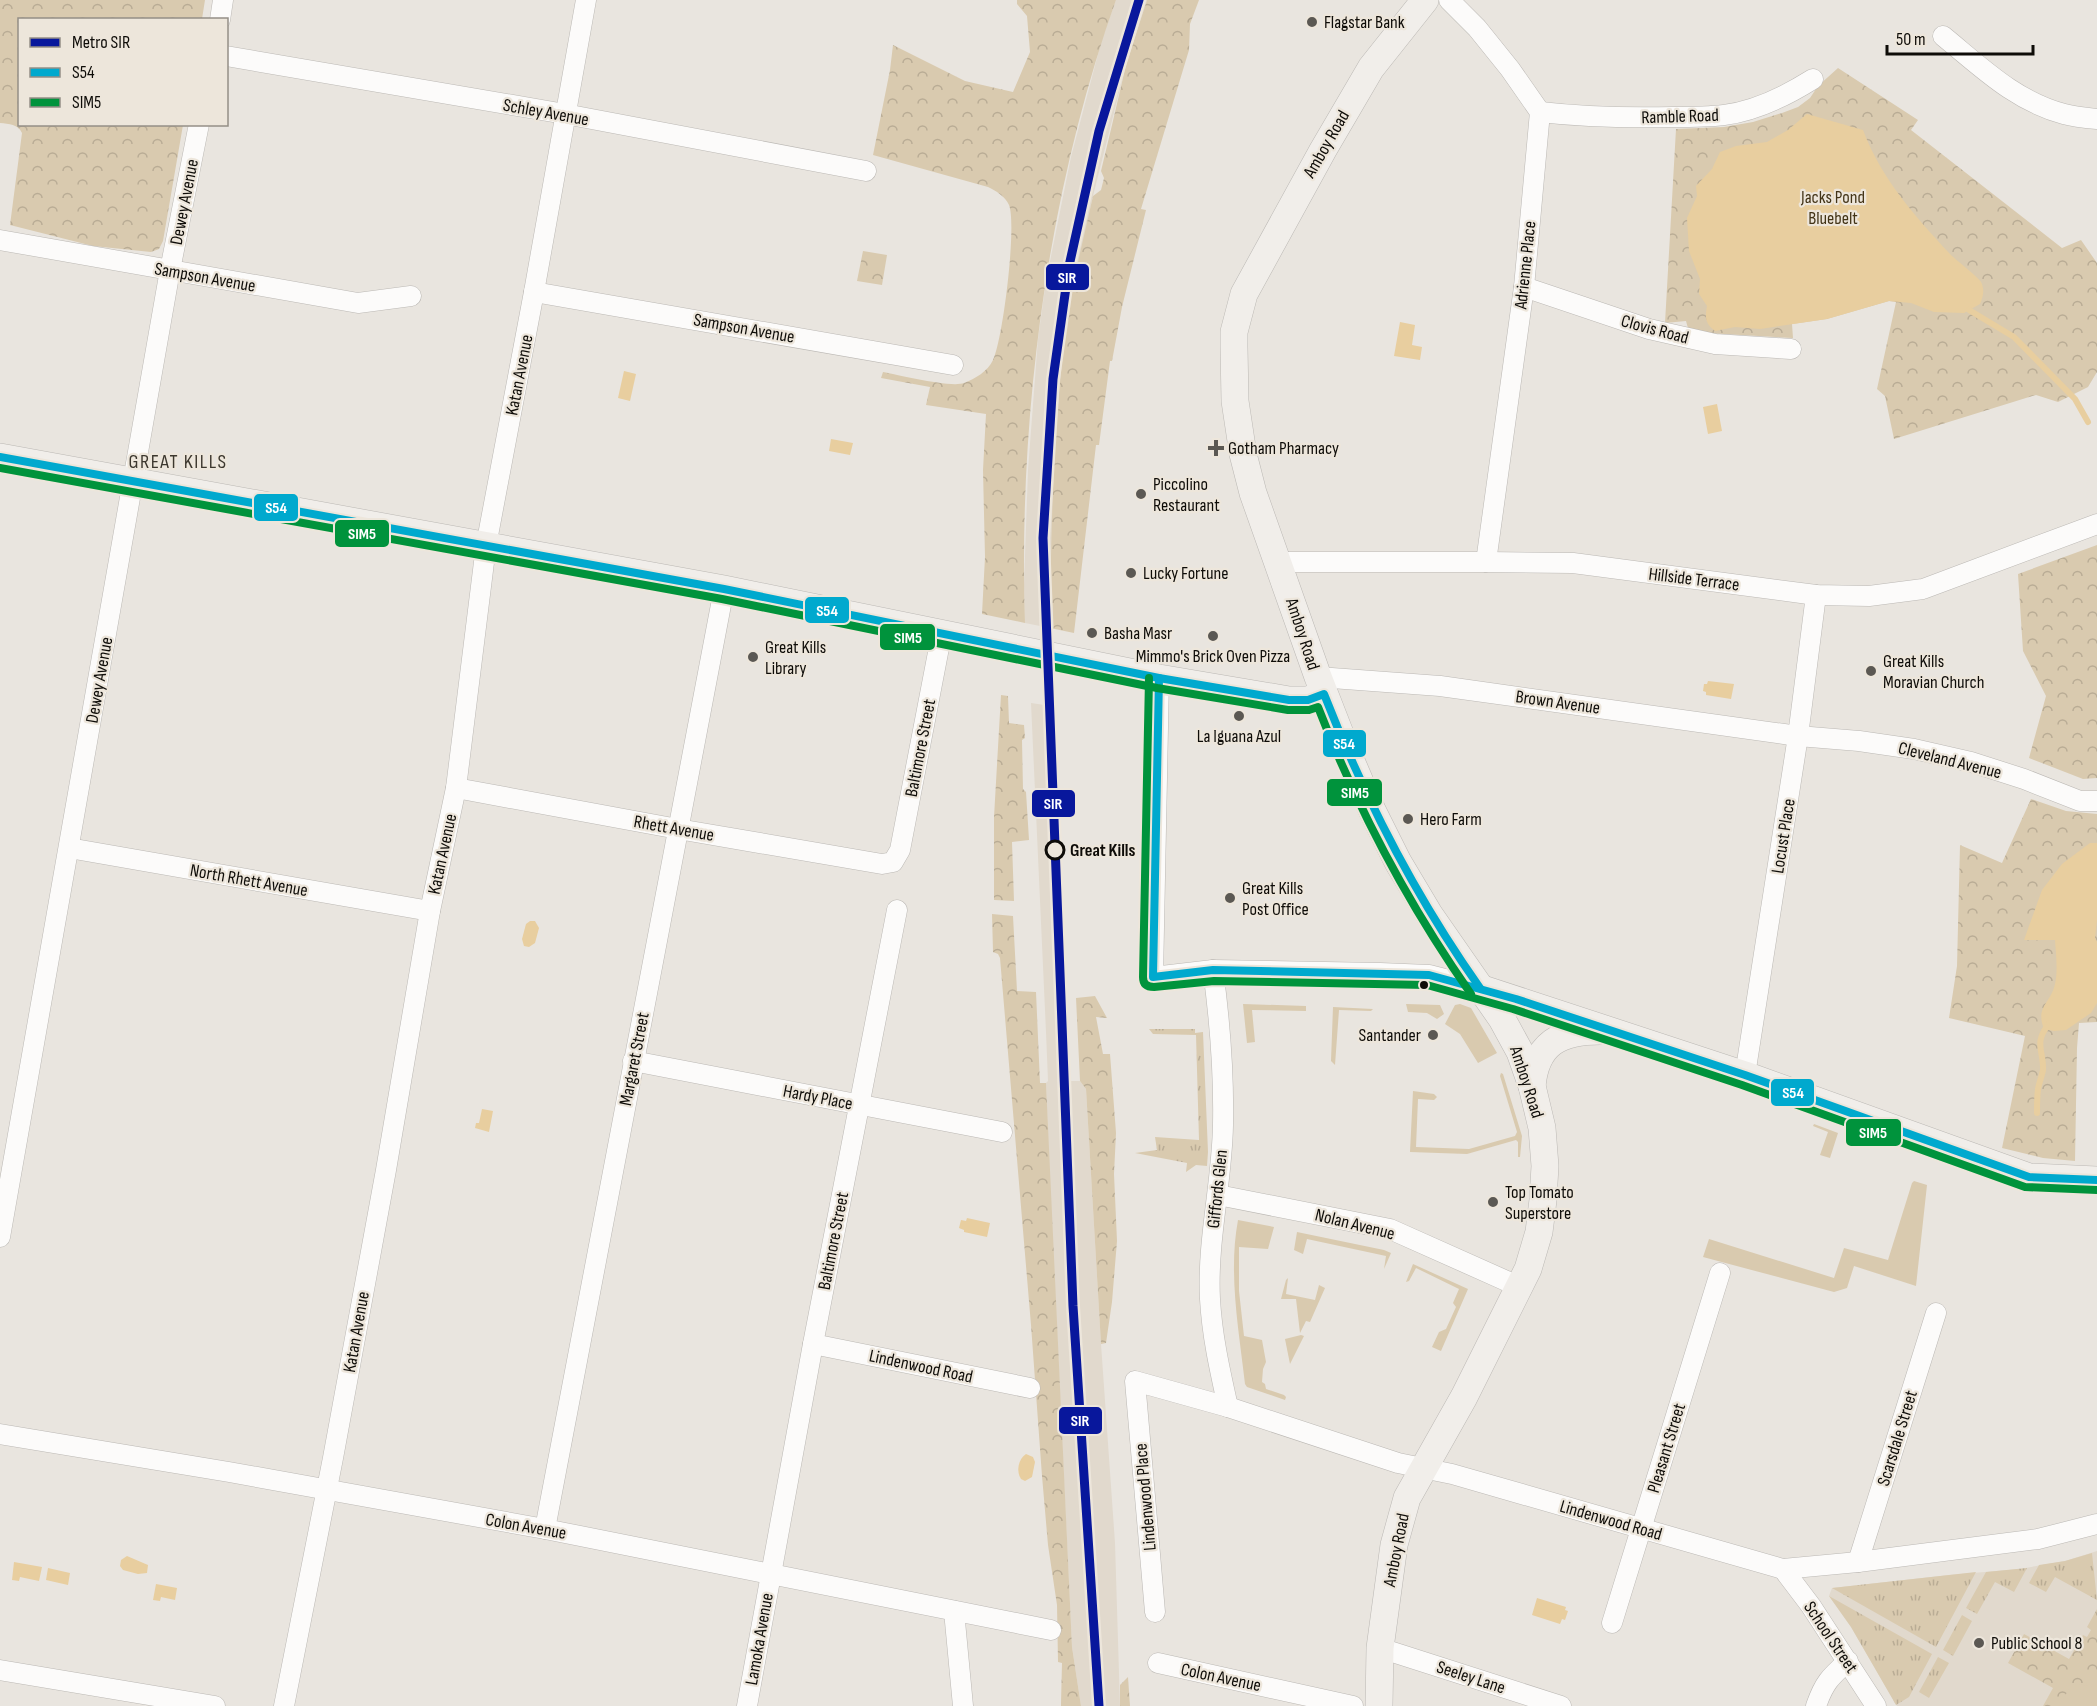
<svg xmlns="http://www.w3.org/2000/svg" width="2097" height="1706" font-family="'Sofia Sans Condensed',sans-serif">
  <style>
    .built { fill: #e1d9cd }
    .grass { fill: url(#grass-tufts) }
    .forest { fill: url(#forest-crowns) }
    .garden { fill: #d9caaf }
    .water { fill: #e8ce9f }
    .lines { fill: none; stroke-linecap: round; stroke-linejoin: round }
    .stream { stroke: #e8ce9f; stroke-width: 6 }
    .street-casing { stroke: #bbb8b4; stroke-width: 21 }
    .secondary-casing { stroke: #bbb8b4; stroke-width: 28 }
    .street { stroke: #fcfbfa; stroke-width: 20 }
    .secondary { stroke: #f1eeea; stroke-width: 27 }
    .bus-1-casing { stroke: #ede6db; stroke-width: 12 }
    .bus-2-casing { stroke: #ede6db; stroke-width: 12 }
    .bus-1 { stroke: #00a9ce; stroke-width: 8 }
    .bus-2 { stroke: #00933c; stroke-width: 8 }
    .metro-1-casing { stroke: #ede6db; stroke-width: 14 }
    .metro-1 { stroke: #08179c; stroke-width: 9 }
    .poi-dot { fill: #5b5853; stroke: #ede6db; stroke-width: 2 }
    .stop-dot { fill: #ede6db; stroke: #0e0c08; stroke-width: 3 }
    .bus-dot { fill: #0e0c08; stroke: #ede6db; stroke-width: 2 }
    .labels { text-anchor: middle; stroke-width: 4.5; stroke-linejoin: round; paint-order: stroke }
    .poi-label { font-size: 18px; fill: #0e0c08; stroke: #ede6db; text-anchor: start }
    .street-label { font-size: 18px; fill: #0e0c08; stroke: #ede6db }
    .park-label { font-size: 18px; fill: #433417; stroke: #ede6db }
    .stop-label { font-size: 18px; font-weight: bold; fill: #0e0c08; stroke: #ede6db; text-anchor: start }
    .neighbourhood-label { font-size: 20px; letter-spacing: 1.5px; fill: #3c372e; stroke: #ede6db }
    .line-badge { stroke: #ede6db; stroke-width: 2 }
    .badge-label { font-size: 16px; text-anchor: middle; font-weight: bold; fill: #fff }
  </style>
  <defs>
    <pattern id="grass-tufts" width="24" height="20" patternUnits="userSpaceOnUse" patternTransform="scale(1.5)"><rect width="24" height="20" fill="#d9caaf"/><path d="M3 7l-1-3M5 7V3M7 7l1-3M15 17l-1-3M17 17v-4M19 17l1-3" fill="none" stroke="#b9ac95"/></pattern>
    <pattern id="forest-crowns" width="20" height="18" patternUnits="userSpaceOnUse" patternTransform="scale(1.5)"><rect width="20" height="18" fill="#d9caaf"/><path d="M2 6a3 3 0 1 1 6 0M12 15a3 3 0 1 1 6 0" fill="none" stroke="#b9ac95"/></pattern>
  </defs>
  <rect width="100%" height="100%" fill="#e9e5df"/>
  <g class="built">
    <path d="M1116 0H1147L1126 65 1093 196 1067 319 1060 383 1053 491 1050 628 1025 623 1024 585 1028 470 1038 339 1046 281 1071 157 1102 39Z"/>
    <path d="M1031 703 1051 706 1052 703 1056 704 1070 1081H1080L1086 1089 1101 1344 1115 1543 1120 1706H1081L1072 1647 1049 1165 1046 1083 1048 1081 1046 1032Z"/>
    <path d="M2097 1551V1706H1897L1851 1627 1829 1596 1832 1588 1949 1575 2020 1569 2065 1561Z"/>
  </g>
  <g class="grass">
    <path d="M1149 1029H1195V1033L1203 1032 1208 1152 1207 1166 1196 1165 1186 1172 1187 1163 1135 1153 1157 1150 1155 1137 1199 1140 1196 1035 1153 1034Z"/>
    <path d="M2092 1553 2097 1600 2055 1577 2046 1592 2029 1583 2039 1565 2065 1561Z"/>
    <path d="M2027 1568 2014 1592 1995 1582 1977 1614 1966 1608 1986 1572Z"/>
    <path d="M1976 1572 1936 1647 1832 1588Z"/>
    <path d="M1829 1596 1932 1654 1909 1697 1896 1705 1851 1627Z"/>
    <path d="M1962 1615 1972 1621 1953 1656 1943 1650Z"/>
    <path d="M1938 1657 1949 1663 1929 1698 1919 1692Z"/>
  </g>
  <g class="forest">
    <path d="M0 0H205L202 19 20 20V124L183 125 163 241 159 249 151 252 93 246 10 225 22 133C18 124 9 124 0 123Z"/>
    <path d="M1017 0H1116C1047 193 1018 418 1025 623L982 614 985 557 983 470 986 414 926 405 930 387 881 378 883 372C899 375 951 388 964 383 975 379 988 371 993 360 1003 339 1017 225 1009 205 1005 196 996 191 988 187L873 155 890 70 893 45 965 81 1013 92 1030 52 1027 16 1017 4Z"/>
    <path d="M1147 0H1199L1190 24 1189 50 1141 209 1146 210 1122 307 1112 361H1110L1099 445H1096L1074 633 1050 628C1051 525 1053 423 1067 321 1073 279 1084 237 1093 196L1101 190 1104 178 1101 171 1112 125 1126 65Z"/>
    <path d="M1838 68 1918 120 1911 130 2062 248 2081 240 2097 263V372L2088 387 2058 402 2036 395 1894 439 1885 396 1877 389 1896 302 1889 301 1827 319 1792 324 1793 338 1689 332 1686 321 1665 323 1676 129 1724 127 1753 122 1782 113 1798 107 1810 98 1818 86Z"/>
    <path d="M863 251 887 255 882 285 857 281Z"/>
    <path d="M2097 545V778L2083 779 2029 758 2046 696 2023 651 2018 574Z"/>
    <path d="M1001 695 1008 696 1009 723 1024 725 1025 738 1022 740 1023 789 1026 792 1029 840 1012 842 1014 901 994 900V817Z"/>
    <path d="M2031 799 2066 811 2097 814V1022L2079 1023 2077 1048 2075 1161 2043 1158 2002 1148 2025 1036 1949 1018 1957 966 1960 845 2002 863Z"/>
    <path d="M992 914 1013 916 1017 991 1036 992 1040 1083H1046L1072 1647 1081 1706H1061V1703L1062 1663 1058 1662 1057 1605 1048 1545 1042 1476 1031 1325 1000 958 998 954 993 952Z"/>
    <path d="M1095 996 1107 1018 1096 1017 1103 1054H1110L1116 1133 1114 1174 1117 1241 1112 1302 1106 1343 1101 1344 1086 1089 1080 1081 1076 998Z"/>
    <path d="M2097 1609V1706H2043L2053 1688 2008 1663 2024 1634 2069 1659 2083 1635 2087 1637 2091 1630 2087 1627Z"/>
    <path d="M1128 1677 1130 1706H1120V1685Z"/>
  </g>
  <g class="garden">
    <path d="M1243 1004 1306 1006V1011L1252 1010 1255 1042 1247 1043Z"/>
    <path d="M1406 1004 1440 1005 1444 1014 1437 1019 1427 1013 1408 1012Z"/>
    <path d="M1460 1004 1471 1008 1497 1053 1478 1063 1460 1034 1445 1024 1455 1005Z"/>
    <path d="M1333 1007 1373 1009 1371 1011 1339 1010 1335 1065 1331 1061Z"/>
    <path d="M1501 1073 1503 1074 1522 1136 1520 1157H1518V1142L1516 1140 1467 1154 1410 1152 1413 1091 1434 1094 1437 1097 1434 1100 1418 1099 1416 1147 1469 1149 1515 1136 1517 1132 1500 1076Z"/>
    <path d="M1814 1124 1838 1133 1830 1158 1820 1155 1828 1132 1813 1126Z"/>
    <path d="M1914 1181 1927 1185 1916 1286 1854 1266 1847 1288 1834 1292 1703 1257 1709 1239 1834 1278 1844 1248 1888 1260 1912 1183Z"/>
    <path d="M1238 1220 1274 1227 1268 1249 1239 1247V1291L1244 1336 1262 1340 1266 1362 1263 1369 1262 1382 1265 1384 1266 1389 1284 1395 1286 1397 1285 1400 1247 1387 1245 1384C1239 1330 1228 1274 1238 1220Z"/>
    <path d="M1297 1232 1384 1250 1391 1253 1384 1269 1386 1256 1307 1239 1303 1254 1294 1250Z"/>
    <path d="M1413 1264 1468 1289 1441 1351 1432 1347 1439 1332 1446 1329 1456 1307 1453 1303 1459 1289 1416 1268 1409 1281 1406 1282Z"/>
    <path d="M1288 1278 1286 1294 1315 1300 1319 1285 1325 1288 1310 1322 1306 1321 1300 1333 1296 1299H1281L1286 1280Z"/>
    <path d="M1301 1335 1304 1336 1290 1364 1285 1339Z"/>
    <path d="M2074 1684 2097 1687V1706H2059L2069 1689 2066 1686Z"/>
  </g>
  <g class="water">
    <path d="M1807 114 1863 130C1882 180 1915 216 1950 254 1957 261 1978 277 1981 282 1985 290 1983 297 1980 304L1964 313 1934 312 1911 303 1889 301 1827 319 1760 329 1735 327 1715 331C1705 323 1705 318 1707 306L1699 294 1700 279 1689 251 1687 218 1697 196 1696 186 1712 169 1720 152 1736 146 1767 142 1788 130Z"/>
    <path d="M1400 322 1415 325 1412 345 1422 347 1420 360 1394 356Z"/>
    <path d="M624 371 636 374 630 401 618 398Z"/>
    <path d="M1717 404 1722 431 1708 434 1703 407Z"/>
    <path d="M831 439 853 443 850 455 829 451Z"/>
    <path d="M1708 681 1734 684 1731 699 1706 695V692L1703 691 1704 684H1707Z"/>
    <path d="M2090 843H2097V920L2095 938 2097 942V1003L2091 1013 2066 1030 2054 1031 2044 1029C2035 1007 2051 1003 2055 984 2058 971 2056 954 2055 940H2024L2042 890 2062 864Z"/>
    <path d="M530 921H535L539 928 535 943 529 947 524 946 522 939 526 924Z"/>
    <path d="M482 1109 493 1111 489 1132 475 1128 476 1123H479Z"/>
    <path d="M967 1218 990 1223 987 1237 964 1232V1230L959 1228 961 1220 966 1221Z"/>
    <path d="M1026 1454 1033 1457 1035 1462 1032 1477 1025 1481 1021 1479C1016 1472 1018 1459 1026 1454Z"/>
    <path d="M127 1556 148 1565 147 1573 138 1574 123 1570 120 1566 121 1560Z"/>
    <path d="M14 1562 42 1567 39 1581 20 1577 19 1581 12 1580Z"/>
    <path d="M48 1568 70 1573 68 1585 46 1580Z"/>
    <path d="M156 1584 177 1588 175 1600 161 1597 160 1601 153 1600Z"/>
    <path d="M1537 1598 1566 1607 1565 1610 1568 1611 1565 1620 1562 1619 1560 1624 1532 1615Z"/>
  </g>
  <g class="lines">
    <g class="stream">
      <path d="M1969 310 2014 337 2075 399 2088 422"/>
      <path d="M2037 1113C2037 1105 2037 1097 2038 1089 2039 1083 2042 1076 2043 1070 2044 1051 2033 1043 2049 1024"/>
    </g>
    <g class="street-casing">
      <g id="street">
        <path d="M1449 0 1477 28 1510 69 1540 112 1524 287 1486 562"/>
        <path d="M220 20 223 0"/>
        <path d="M1943 36C1981 67 2015 101 2064 114 2075 117 2086 118 2097 119"/>
        <path d="M226 56 565 114 866 171"/>
        <path d="M1540 112C1584 117 1628 118 1673 117 1690 117 1707 117 1724 115 1755 111 1786 96 1813 79"/>
        <path d="M0 240 358 303 411 296"/>
        <path d="M1524 287 1649 329 1715 344 1791 349"/>
        <path d="M534 292 953 365"/>
        <path d="M1279 562H1486L1573 563 1816 595 1869 596 1923 589 2097 524"/>
        <path d="M1318 677 1440 686 1798 736 1859 741 1914 749 1971 762 2024 779 2080 801H2097"/>
        <path d="M1159 678 1153 977 1213 970 1380 973 1429 975 1480 988"/>
        <path d="M456 788 678 829 882 864 893 862 900 850 942 632"/>
        <path d="M69 848 430 911"/>
        <path d="M1213 970C1220 1022 1224 1073 1223 1125 1222 1183 1207 1241 1210 1299 1212 1336 1220 1371 1228 1407"/>
        <path d="M633 1061 1002 1132"/>
        <path d="M1745 1075 1798 736 1816 595"/>
        <path d="M1218 1195 1390 1229 1520 1287"/>
        <path d="M0 1237 170 270 199 124"/>
        <path d="M813 1344 1030 1388"/>
        <path d="M0 1434 229 1472 545 1529 1051 1630"/>
        <path d="M545 1529 724 589"/>
        <path d="M1858 1562 1936 1313"/>
        <path d="M1783 1569 1811 1606 1876 1706"/>
        <path d="M954 1611 963 1706"/>
        <path d="M1155 1612 1135 1381 1228 1407 1398 1463 1452 1474 1783 1569 1858 1562 2038 1539 2097 1524"/>
        <path d="M1612 1623 1720 1273"/>
        <path d="M1380 1648 1561 1706"/>
        <path d="M1158 1663 1353 1706"/>
        <path d="M0 1670 215 1706"/>
        <path d="M284 1706 333 1458 386 1170 430 911 456 788 486 546 534 292 586 0"/>
        <path d="M747 1706 813 1344 897 910"/>
        <path d="M1816 1706C1824 1683 1830 1677 1848 1661"/>
      </g>
    </g>
    <g class="secondary-casing">
      <g id="secondary">
        <path d="M0 457 724 589 1159 678 1289 700H1308L1324 694"/>
        <path d="M1480 988 1745 1075 2029 1177 2097 1180"/>
        <path d="M1532 1086C1536 1043 1560 1031 1600 1031"/>
        <path d="M1379 1706 1380 1648 1394 1545 1407 1498 1464 1397 1528 1269 1539 1232 1543 1200 1545 1166 1542 1128 1532 1086 1520 1052 1502 1019 1429 914 1398 862 1372 810 1346 749 1318 677 1253 493 1243 454 1235 401 1234 347V332L1244 294 1323 150 1371 68 1425 0"/>
      </g>
    </g>
    <use href="#street" class="street"/>
    <use href="#secondary" class="secondary"/>
    <g class="bus-1-casing">
      <g id="bus-1">
        <path d="M0 457 724 589 1159 678 1289 700H1308L1324 694C1365 799 1415 896 1480 988"/>
        <path d="M1159 678 1153 977 1213 970 1429 975 1516 999 1745 1075 2029 1177 2097 1180"/>
      </g>
    </g>
    <g class="bus-2-casing">
      <g id="bus-2">
        <path d="M0 468 722 599 1157 688 1288 710H1309L1318 707C1358 810 1408 904 1471 994"/>
        <path d="M1149 678 1143 977C1143 984 1147 987 1154 987L1214 981 1427 985 1513 1009 1742 1085 2025 1187 2097 1190"/>
      </g>
    </g>
    <use href="#bus-1" class="bus-1"/>
    <use href="#bus-2" class="bus-2"/>
    <g class="metro-1-casing">
      <path id="metro-1" d="M1099 1706 1073 1306 1043 538 1053 379 1069 266 1099 131 1139 0"/>
    </g>
    <use href="#metro-1" class="metro-1"/>
  </g>
  <g class="poi-dot">
    <circle cx="1312" cy="22" r="6"/>
    <path d="M1213 439h6v6h6v6h-6v6h-6v-6h-6v-6h6z"/>
    <circle cx="1141" cy="494" r="6"/>
    <circle cx="1131" cy="573" r="6"/>
    <circle cx="1092" cy="633" r="6"/>
    <circle cx="1213" cy="636" r="6"/>
    <circle cx="753" cy="657" r="6"/>
    <circle cx="1871" cy="671" r="6"/>
    <circle cx="1239" cy="716" r="6"/>
    <circle cx="1408" cy="819" r="6"/>
    <circle cx="1230" cy="898" r="6"/>
    <circle cx="1433" cy="1035" r="6"/>
    <circle cx="1493" cy="1202" r="6"/>
    <circle cx="1979" cy="1643" r="6"/>
  </g>
  <circle class="stop-dot" cx="1055" cy="850" r="9"/>
  <circle class="bus-dot" cx="1424" cy="985" r="5"/>
  <g class="labels">
    <g class="poi-label">
      <text x="1324" y="28">Flagstar Bank</text>
      <text x="1228" y="454">Gotham Pharmacy</text>
      <text x="1153" y="490">Piccolino<tspan x="1153" dy="21">Restaurant</tspan></text>
      <text x="1143" y="579">Lucky Fortune</text>
      <text x="1104" y="639">Basha Masr</text>
      <text x="765" y="653">Great Kills<tspan x="765" dy="21">Library</tspan></text>
      <text x="1213" y="662" text-anchor="middle">Mimmo's Brick Oven Pizza</text>
      <text x="1883" y="667">Great Kills<tspan x="1883" dy="21">Moravian Church</tspan></text>
      <text x="1239" y="742" text-anchor="middle">La Iguana Azul</text>
      <text x="1420" y="825">Hero Farm</text>
      <text x="1242" y="894">Great Kills<tspan x="1242" dy="21">Post Office</tspan></text>
      <text x="1421" y="1041" text-anchor="end">Santander</text>
      <text x="1505" y="1198">Top Tomato<tspan x="1505" dy="21">Superstore</tspan></text>
      <text x="1991" y="1649">Public School 8</text>
    </g>
    <g class="street-label">
      <text transform="translate(546 112) rotate(10)" y="6">Schley Avenue</text>
      <text transform="translate(1680 116) rotate(-2)" y="6">Ramble Road</text>
      <text transform="translate(1326 144) rotate(-60)" y="6">Amboy Road</text>
      <text transform="translate(184 202) rotate(-79)" y="6">Dewey Avenue</text>
      <text transform="translate(1525 265) rotate(-84)" y="6">Adrienne Place</text>
      <text transform="translate(205 277) rotate(10)" y="6">Sampson Avenue</text>
      <text transform="translate(744 328) rotate(10)" y="6">Sampson Avenue</text>
      <text transform="translate(1655 329) rotate(15)" y="6">Clovis Road</text>
      <text transform="translate(519 375) rotate(-79)" y="6">Katan Avenue</text>
      <text transform="translate(1694 579) rotate(7)" y="6">Hillside Terrace</text>
      <text transform="translate(1303 634) rotate(72)" y="6">Amboy Road</text>
      <text transform="translate(99 680) rotate(-80)" y="6">Dewey Avenue</text>
      <text transform="translate(1558 702) rotate(8)" y="6">Brown Avenue</text>
      <text transform="translate(920 748) rotate(-79)" y="6">Baltimore Street</text>
      <text transform="translate(1950 760) rotate(14)" y="6">Cleveland Avenue</text>
      <text transform="translate(674 828) rotate(10)" y="6">Rhett Avenue</text>
      <text transform="translate(1783 836) rotate(-81)" y="6">Locust Place</text>
      <text transform="translate(442 854) rotate(-78)" y="6">Katan Avenue</text>
      <text transform="translate(249 880) rotate(10)" y="6">North Rhett Avenue</text>
      <text transform="translate(634 1059) rotate(-79)" y="6">Margaret Street</text>
      <text transform="translate(1527 1082) rotate(72)" y="6">Amboy Road</text>
      <text transform="translate(818 1097) rotate(11)" y="6">Hardy Place</text>
      <text transform="translate(1217 1189) rotate(-84)" y="6">Giffords Glen</text>
      <text transform="translate(1355 1224) rotate(14)" y="6">Nolan Avenue</text>
      <text transform="translate(833 1241) rotate(-79)" y="6">Baltimore Street</text>
      <text transform="translate(356 1332) rotate(-80)" y="6">Katan Avenue</text>
      <text transform="translate(921 1366) rotate(12)" y="6">Lindenwood Road</text>
      <text transform="translate(1897 1438) rotate(-73)" y="6">Scarsdale Street</text>
      <text transform="translate(1666 1448) rotate(-73)" y="6">Pleasant Street</text>
      <text transform="translate(1145 1497) rotate(-95)" y="6">Lindenwood Place</text>
      <text transform="translate(1611 1520) rotate(16)" y="6">Lindenwood Road</text>
      <text transform="translate(526 1526) rotate(10)" y="6">Colon Avenue</text>
      <text transform="translate(1396 1550) rotate(-79)" y="6">Amboy Road</text>
      <text transform="translate(1831 1637) rotate(56)" y="6">School Street</text>
      <text transform="translate(759 1639) rotate(-80)" y="6">Lamoka Avenue</text>
      <text transform="translate(1221 1677) rotate(12)" y="6">Colon Avenue</text>
      <text transform="translate(1471 1677) rotate(18)" y="6">Seeley Lane</text>
    </g>
    <g class="park-label">
      <text x="1833" y="203">Jacks Pond<tspan x="1833" dy="21">Bluebelt</tspan></text>
    </g>
    <g class="stop-label">
      <text x="1070" y="856">Great Kills</text>
    </g>
    <g class="neighbourhood-label">
      <text x="178" y="468">GREAT KILLS</text>
    </g>
  </g>
  <g class="line-badge">
    <rect x="1045" y="263" width="45" height="28" rx="6" fill="#08179c"/>
    <rect x="253" y="493" width="46" height="29" rx="6" fill="#00a9ce"/>
    <rect x="334" y="519" width="56" height="29" rx="6" fill="#00933c"/>
    <rect x="804" y="596" width="46" height="28" rx="6" fill="#00a9ce"/>
    <rect x="879" y="623" width="57" height="28" rx="6" fill="#00933c"/>
    <rect x="1322" y="729" width="45" height="29" rx="6" fill="#00a9ce"/>
    <rect x="1326" y="778" width="57" height="29" rx="6" fill="#00933c"/>
    <rect x="1031" y="789" width="45" height="29" rx="6" fill="#08179c"/>
    <rect x="1770" y="1078" width="45" height="29" rx="6" fill="#00a9ce"/>
    <rect x="1845" y="1118" width="57" height="29" rx="6" fill="#00933c"/>
    <rect x="1058" y="1406" width="45" height="29" rx="6" fill="#08179c"/>
  </g>
  <g class="badge-label">
    <text x="1067" y="283">SIR</text>
    <text x="276" y="513">S54</text>
    <text x="362" y="539">SIM5</text>
    <text x="827" y="616">S54</text>
    <text x="908" y="643">SIM5</text>
    <text x="1344" y="749">S54</text>
    <text x="1355" y="798">SIM5</text>
    <text x="1053" y="809">SIR</text>
    <text x="1793" y="1098">S54</text>
    <text x="1873" y="1138">SIM5</text>
    <text x="1080" y="1426">SIR</text>
  </g>
  <rect x="18" y="18" width="210" height="108" fill="#ede6db" stroke="#948f87" stroke-width="1.5"/>
  <rect x="30" y="38" width="30" height="9" fill="#08179c" stroke="#948f87" stroke-width="1.5"/>
  <text x="72" y="48" font-size="18" fill="#0e0c08">Metro SIR</text>
  <rect x="30" y="68" width="30" height="9" fill="#00a9ce" stroke="#948f87" stroke-width="1.5"/>
  <text x="72" y="78" font-size="18" fill="#0e0c08">S54</text>
  <rect x="30" y="98" width="30" height="9" fill="#00933c" stroke="#948f87" stroke-width="1.5"/>
  <text x="72" y="108" font-size="18" fill="#0e0c08">SIM5</text>
  <path d="M1887 45v9h146v-9" fill="none" stroke="#0e0c08" stroke-width="3"/>
  <text x="1896" y="45" font-size="18" fill="#0e0c08" stroke="#ede6db" stroke-width="4.5" paint-order="stroke">50 m</text>
</svg>
